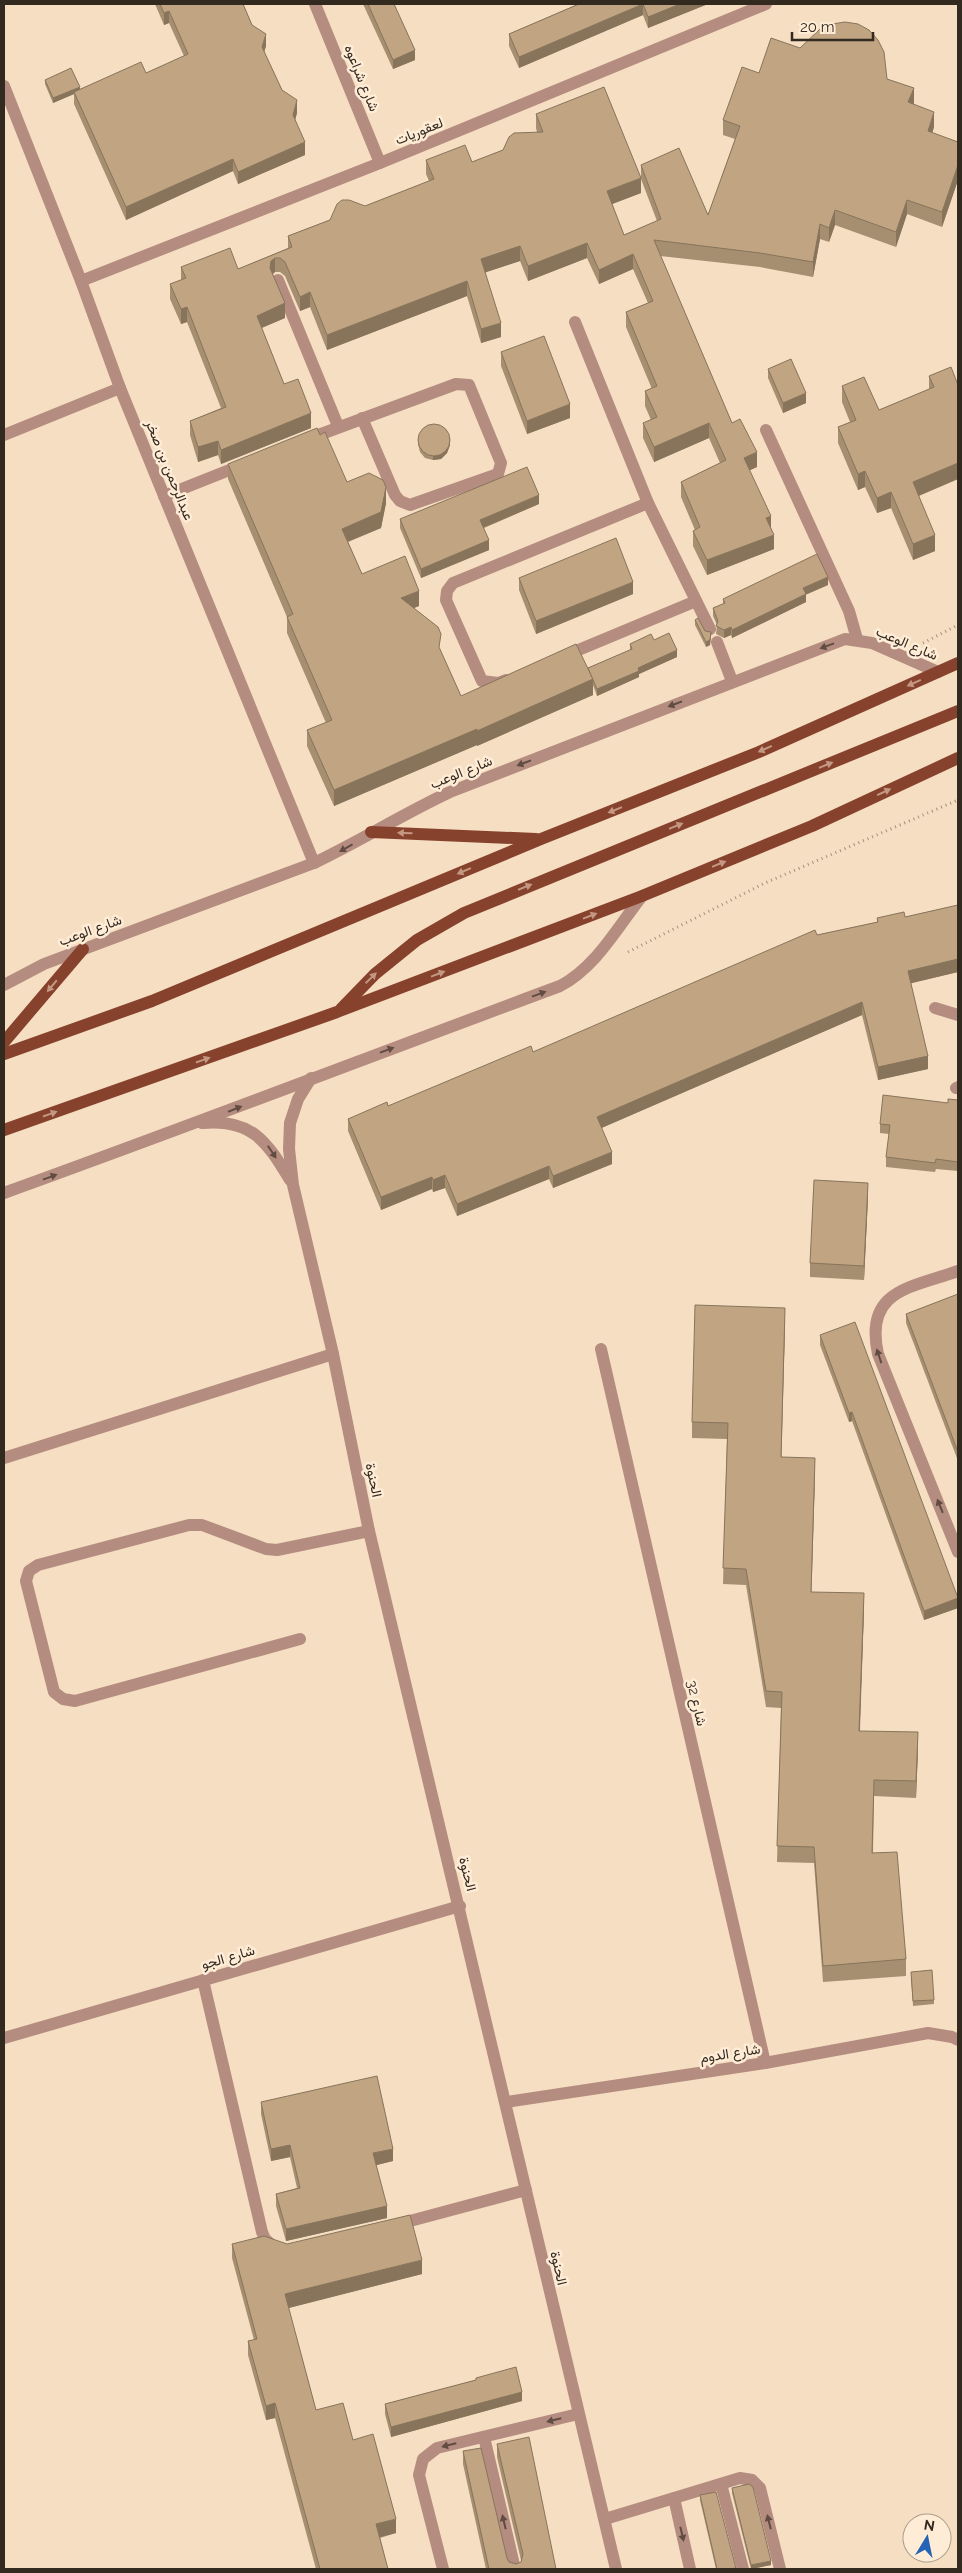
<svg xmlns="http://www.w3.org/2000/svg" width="962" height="2573" font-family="Raleway,Vazirmatn,sans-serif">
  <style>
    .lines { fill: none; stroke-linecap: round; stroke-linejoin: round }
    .path { stroke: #a2917c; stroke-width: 3; stroke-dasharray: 1 4; stroke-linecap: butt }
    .service { stroke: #b58c80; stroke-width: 12 }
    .minor { stroke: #b58c80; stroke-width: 12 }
    .tertiary { stroke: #b58c80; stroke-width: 12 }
    .primary { stroke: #87422d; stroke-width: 12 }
    .wall { fill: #a68e70 }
    .shaded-wall { fill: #87745b }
    .building { fill: #c1a582; stroke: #87745b }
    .oneway { fill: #604c41 }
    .oneway2 { fill: #c39782 }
    .labels { text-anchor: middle; stroke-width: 5; stroke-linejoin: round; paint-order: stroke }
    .street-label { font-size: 14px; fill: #332a1f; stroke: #ffecd6 }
  </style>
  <rect width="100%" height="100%" fill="#f5dec2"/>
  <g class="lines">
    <g class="path">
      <path d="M923 643 958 625"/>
      <path d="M628 952 765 883 958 800"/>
    </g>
    <g class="service">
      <path d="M766 430 849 611 857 639"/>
      <path d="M4 435 120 388"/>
      <path d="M935 1008 958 1015"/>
      <path d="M956 1088 958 1087"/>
      <path d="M958 1271C910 1288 864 1290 878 1354L958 1552"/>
      <path d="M4 1458 333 1354"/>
      <path d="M300 1639 75 1701 63 1699 54 1692 26 1581 29 1571 38 1565 189 1525H202L266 1549 277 1550 369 1531"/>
      <path d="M203 1980 262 2232 265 2239 274 2247"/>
      <path d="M395 2225 526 2190"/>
      <path d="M484 2437 515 2569"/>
      <path d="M721 2484 743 2569"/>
      <path d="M674 2498 690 2569"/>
      <path d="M605 2519 740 2478 752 2480 760 2488 780 2569"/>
      <path d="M443 2569 419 2475 423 2459 437 2448 578 2414"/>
    </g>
    <g class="minor">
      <path d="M315 4 380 163"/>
      <path d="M4 86 81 281 120 388 314 863"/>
      <path d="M278 280 338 426"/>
      <path d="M81 281 380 163 766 4"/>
      <path d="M575 322 648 503 710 629"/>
      <path d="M305 440 456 384 469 385 501 463 498 474 410 505 400 501 395 495 362 418"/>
      <path d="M164 496 242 465"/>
      <path d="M717 642 732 681"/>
      <path d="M564 656 696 601"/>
      <path d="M506 680 498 683 482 681 446 600 447 591 453 583 648 503"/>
      <path d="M4 985 44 964 314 863C360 841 403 814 450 792L845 639 872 643 938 672"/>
      <path d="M311 1078 298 1099 290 1123 289 1149 293 1185 333 1354 369 1531 616 2569"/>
      <path d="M202 1123C252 1118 267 1142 290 1180"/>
      <path d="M601 1349 765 2063"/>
      <path d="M4 2038 460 1906"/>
      <path d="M506 2102 765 2063 928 2033 952 2037 958 2040"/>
    </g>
    <path class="tertiary" d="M4 1193C190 1126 374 1055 560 986 596 967 617 928 642 896"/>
    <g class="primary">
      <path d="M371 832 536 839"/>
      <path d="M341 1009 375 974 417 940 464 913 958 711"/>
      <path d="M4 1042 83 949"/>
      <path d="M4 1054 152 1001 541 839 759 752 958 663"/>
      <path d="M4 1130 337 1012 642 896 812 826 958 758"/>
    </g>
  </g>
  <g class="wall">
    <path d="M155 4H243L252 25 266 46 264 52 282 90 297 113 295 120 305 155 238 184 233 171 126 220 74 104V94L53 103 45 84V80L80 89 146 73 184 56 169 23 164 25Z"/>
    <path d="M363 4H394L415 60 393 69Z"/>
    <path d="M575 4H708L648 28 643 15 519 68 509 46V34L576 5Z"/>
    <path d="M759 73 887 79 914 103 913 104 934 127 932 133 958 142V180L942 227 907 214 896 247 835 225 829 242 820 239 813 277 760 267 660 256 732 423 757 467 749 470 771 528 774 549 707 575 693 546V531L695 530 681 497V482L720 463 709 438 654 462 643 438V423L651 420 645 406V391L652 389 626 327V312L648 303 633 269 599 284 587 258 528 281 520 261 485 272 501 337 481 343 467 296 327 350 310 307 300 311 285 276 280 272H275L273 274 285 318 261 328 284 384 311 428 221 464 218 455 198 462 190 435V421L221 408 187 322 181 324 170 299V284L181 280V267L238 269 288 248V236L429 181 426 174V160L472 162 503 150 537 132 536 128V114L641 193 612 204 624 235 657 221 641 179V165L708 215 735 139 723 135V120Z"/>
    <path d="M501 352 570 418 527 434 501 366Z"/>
    <path d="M768 369 806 403 783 413 768 378Z"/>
    <path d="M929 376 958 385V479L919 496 935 551 913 560 891 508 877 513 865 487 858 490 838 443V427L850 422 842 402V386L879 410 929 389Z"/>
    <path d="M320 435 347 482 386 503 381 528 348 542 362 574 419 606 414 608 440 650 461 696 588 670V668L630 650V644L654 640 677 657 639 674V677L597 696 593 685V695L477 746V745L334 806 307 746V730L326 723 287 633V617L228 479V464Z"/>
    <path d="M418 439 450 445 447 453 441 459 433 460 425 458 420 452 418 444Z"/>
    <path d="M539 504 484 528 489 550 421 578 400 528V519Z"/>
    <path d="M519 578 633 594 536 634 519 590Z"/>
    <path d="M828 585 806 594V602L732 638 731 635 724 638 716 634 717 625 713 616V608L723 604V599Z"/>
    <path d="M695 620 711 637 710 645 706 647 695 625Z"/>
    <path d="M958 905V972L911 983 928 1069 878 1080 862 1015 601 1128 612 1164 553 1188 549 1179 457 1216 445 1188 433 1192 432 1189 381 1210 348 1131V1119L388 1106 533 1052 817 935 877 922V918L905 917Z"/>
    <path d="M958 1100V1171L936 1169 935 1172 886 1167V1157L889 1134 880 1133V1124Z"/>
    <path d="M868 1197 864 1280 810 1277V1263Z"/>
    <path d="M958 1294V1461L906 1323V1314Z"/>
    <path d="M785 1324 781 1457 815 1474 811 1592 864 1609 860 1731 918 1749 916 1798 874 1796 873 1853 906 1959V1976L823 1982 814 1863 777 1862 781 1708 766 1707 746 1585 723 1584 727 1439 692 1438V1422Z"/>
    <path d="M820 1335 958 1598V1608L924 1620 852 1421 849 1422 820 1345Z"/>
    <path d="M911 1977 934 2000V2004L913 2006Z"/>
    <path d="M261 2102 393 2161 376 2165 387 2218 286 2241 276 2206V2194L297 2188 290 2157 271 2161 261 2114Z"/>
    <path d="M232 2244H287L422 2274 288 2308 316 2410 353 2440 396 2533 380 2538 388 2569H316L275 2418 266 2420 248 2355V2341L254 2340 232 2258Z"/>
    <path d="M476 2378 522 2401 391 2437 385 2414V2404L476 2380Z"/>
    <path d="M497 2444 556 2569H486L463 2464V2451L507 2558 509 2562 516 2564 521 2562V2560L497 2457Z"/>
    <path d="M732 2488 771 2565 751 2569 732 2493Z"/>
    <path d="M700 2495 736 2569H716L700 2500Z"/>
  </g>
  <g class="shaded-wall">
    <path d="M643 4V15L519 68V57Z"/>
    <path d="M680 4H708L648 28V17Z"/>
    <path d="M169 11V23L164 25V13Z"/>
    <path d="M266 34V46L262 59V47Z"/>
    <path d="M415 50V60L393 69V60Z"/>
    <path d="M80 87V92H74V94L53 103V98Z"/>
    <path d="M914 88V103L908 117V102Z"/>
    <path d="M297 100V113L293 127V115Z"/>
    <path d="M934 112V127L928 146V131Z"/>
    <path d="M305 142V155L238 184V172Z"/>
    <path d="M233 159V171L126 220V207Z"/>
    <path d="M958 165V180L942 227V212Z"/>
    <path d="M641 178V193L607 206V191Z"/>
    <path d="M907 200V214L896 247V232Z"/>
    <path d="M835 210V225L829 242V228Z"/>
    <path d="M820 224V239L813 277V262Z"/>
    <path d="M587 243V258L528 281V266Z"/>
    <path d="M520 246V261L481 274V259Z"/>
    <path d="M633 254V269L599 284V270Z"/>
    <path d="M275 258V272L271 275 270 268 271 261Z"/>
    <path d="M467 281V296L327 350V335Z"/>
    <path d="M310 292V307L300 311V297Z"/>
    <path d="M285 303V318L257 330V316Z"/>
    <path d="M187 307V322L181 324V309Z"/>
    <path d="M501 323V337L481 343V329Z"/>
    <path d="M806 393V403L783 413V403Z"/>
    <path d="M570 404V418L527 434V421Z"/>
    <path d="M311 413V428L221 464V450Z"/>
    <path d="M709 423V438L654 462V447Z"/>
    <path d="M450 440V445L447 453 441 459 433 460V456Z"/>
    <path d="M218 441V455L198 462V447Z"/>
    <path d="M757 452V467L744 473V458Z"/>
    <path d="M958 463V479L913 498V482Z"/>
    <path d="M865 471V487L858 490V474Z"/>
    <path d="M386 487V503L381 528 342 544V529Z"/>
    <path d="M891 492V508L877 513V498Z"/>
    <path d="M539 495V504L480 529V520Z"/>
    <path d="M771 516V531L766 518Z"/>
    <path d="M774 535V549L707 575V560Z"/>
    <path d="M935 535V551L913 560V544Z"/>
    <path d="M489 540V550L421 578V569Z"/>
    <path d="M828 577V585L803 596V588Z"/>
    <path d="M633 582V594L536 634V621Z"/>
    <path d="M419 591V606L401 613V598Z"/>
    <path d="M806 594V602L732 638V630Z"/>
    <path d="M731 627V635L724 638V630Z"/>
    <path d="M711 632 710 645 706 647V642Z"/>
    <path d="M677 650V657L639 674V677L597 696V689L638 668Z"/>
    <path d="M593 679V695L477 746V731Z"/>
    <path d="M477 729V745L334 806V790Z"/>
    <path d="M958 959V972L908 984V971Z"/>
    <path d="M862 1002V1015L597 1130V1117Z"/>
    <path d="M928 1056V1069L878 1080V1067Z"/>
    <path d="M612 1152V1164L553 1188V1176Z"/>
    <path d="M549 1166V1179L457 1216V1204Z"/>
    <path d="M445 1175V1188L433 1192V1180Z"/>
    <path d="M432 1177V1189L381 1210V1197Z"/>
    <path d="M868 1183V1197L864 1280V1266Z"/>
    <path d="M785 1308V1324L781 1473V1457Z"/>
    <path d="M852 1412V1421L849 1422V1413Z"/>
    <path d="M815 1458V1474L811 1608V1592Z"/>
    <path d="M864 1593V1609L859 1747V1731Z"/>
    <path d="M958 1598V1608L924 1620V1611Z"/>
    <path d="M918 1732V1749L916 1798V1781Z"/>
    <path d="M290 2145V2157L271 2161V2149Z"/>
    <path d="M393 2149V2161L373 2166V2153Z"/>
    <path d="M387 2206V2218L286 2241V2229Z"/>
    <path d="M422 2260V2274L285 2309V2294Z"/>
    <path d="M522 2392V2401L391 2437V2427Z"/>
    <path d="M275 2403V2418L266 2420V2406Z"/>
    <path d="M396 2519V2533L376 2538V2524Z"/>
    <path d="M771 2561V2565L751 2569V2565Z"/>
  </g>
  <g class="building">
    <path d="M160 4H243L252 25 266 34 262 47 282 90 297 100 293 115 305 142 238 172 233 159 126 207 74 92 141 62 146 73 188 54 169 11 164 13Z"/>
    <path d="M368 4H394L415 50 393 60Z"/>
    <path d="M579 4H643L519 57 509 34Z"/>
    <path d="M643 4H680L648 17Z"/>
    <path d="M845 22 858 24 869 30 878 40 884 52 887 79 914 88 908 102 934 112 928 131 958 142V165L942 212 907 200 896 232 835 210 829 228 820 224 813 262 760 253 654 240 732 423 740 419 757 452 744 458 771 516 766 518 774 535 707 560 693 531 700 527 681 482 726 460 709 423 654 447 643 423 657 417 645 391 657 386 626 312 653 301 633 254 599 270 587 243 528 266 520 246 481 259 501 323 481 329 467 281 327 335 310 292 300 297 285 262 280 258H275L271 261 270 268 285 303 257 316 284 384 298 379 311 413 221 450 218 441 198 447 190 421 226 407 187 307 181 309 170 284 186 278 181 267 230 248 238 269 292 247 288 236 330 220 337 204 342 200H349L365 206 434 179 426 160 465 145 472 162 503 150 509 137 514 133 543 132 536 114 604 87 641 178 607 191 624 235 661 219 641 165 679 148 708 215 740 126 723 120 742 67 759 73 771 38 800 48 820 29 832 24Z"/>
    <path d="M71 68 80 87 53 98 45 80Z"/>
    <path d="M544 336 570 404 527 421 501 352Z"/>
    <path d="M791 359 806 393 783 403 768 369Z"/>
    <path d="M951 367 958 385V463L913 482 935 535 913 544 891 492 877 498 865 471 858 474 838 427 856 420 842 386 864 377 879 410 934 387 929 376Z"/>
    <circle cx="434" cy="440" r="16"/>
    <path d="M317 428 320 435 325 432 347 482 369 473 383 480 386 487 381 512 342 529 362 574 405 556 419 591 401 598 438 627 441 634 439 647 461 696 576 644 593 679 477 731V729L334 790 307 730 332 720 287 617 293 614 228 464Z"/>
    <path d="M527 467 539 495 480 520 489 540 421 569 400 519Z"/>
    <path d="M616 538 633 582 536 621 519 578Z"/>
    <path d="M817 554 828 577 803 588 806 594 732 630 731 627 724 630 716 626 718 621 713 608 725 603 723 599Z"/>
    <path d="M698 618 705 631 711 632 710 640 706 642 695 620Z"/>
    <path d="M669 633 677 650 638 668 639 671 597 689 588 668 632 649 630 644 651 634 654 640Z"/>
    <path d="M958 905V959L908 971 928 1056 878 1067 862 1002 597 1117 612 1152 553 1176 549 1166 457 1204 445 1175 433 1180 432 1177 381 1197 348 1119 387 1102 388 1106 531 1046 533 1052 815 930 817 935 878 922 877 918 904 912 905 917Z"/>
    <path d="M883 1095 948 1103V1099L958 1100V1162L936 1159 935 1163 886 1157 890 1125 880 1124Z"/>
    <path d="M814 1180 868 1183 864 1266 810 1263Z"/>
    <path d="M958 1294V1452L906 1314Z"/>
    <path d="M695 1305 785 1308 781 1457 815 1458 811 1592 864 1593 859 1731 918 1732 916 1781 874 1780 872 1853 897 1852 906 1959 823 1966 814 1847 777 1846 782 1692 766 1691 746 1569 723 1568 728 1423 692 1422Z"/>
    <path d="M855 1322 958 1598 924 1611 852 1412 849 1413 820 1335Z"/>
    <path d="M932 1970 934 2000 913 2001 911 1972Z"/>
    <path d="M377 2076 393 2149 373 2153 387 2206 286 2229 276 2194 300 2188 290 2145 271 2149 261 2102Z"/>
    <path d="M410 2215 422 2260 285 2294 316 2410 343 2403 353 2440 373 2434 396 2519 376 2524 388 2569H320L275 2403 266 2406 248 2341 257 2339 232 2244 264 2236 287 2244Z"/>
    <path d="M516 2367 522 2392 391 2427 385 2404 476 2380V2378Z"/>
    <path d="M529 2437 556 2569H489L463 2451 481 2448 507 2558 509 2562 516 2564 521 2562 523 2554 497 2444Z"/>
    <path d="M749 2484 753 2487 771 2561 751 2565 732 2488Z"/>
    <path d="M716 2492 736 2568 729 2569H717L700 2495Z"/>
  </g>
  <defs><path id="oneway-solid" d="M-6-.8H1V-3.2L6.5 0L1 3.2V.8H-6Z" transform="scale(1.25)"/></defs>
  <g class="oneway">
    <use href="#oneway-solid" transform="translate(827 646) rotate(160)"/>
    <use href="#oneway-solid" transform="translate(675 704) rotate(159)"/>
    <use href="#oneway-solid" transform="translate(524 763) rotate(159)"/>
    <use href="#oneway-solid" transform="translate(346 848) rotate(151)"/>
    <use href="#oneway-solid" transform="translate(539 994) rotate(-20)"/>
    <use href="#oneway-solid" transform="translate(387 1050) rotate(-20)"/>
    <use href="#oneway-solid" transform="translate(235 1109) rotate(-22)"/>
    <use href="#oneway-solid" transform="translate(272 1152) rotate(56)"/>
    <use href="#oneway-solid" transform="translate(50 1177) rotate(-20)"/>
    <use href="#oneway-solid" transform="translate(879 1356) rotate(-108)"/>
    <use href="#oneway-solid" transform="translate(940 1506) rotate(-112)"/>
    <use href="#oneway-solid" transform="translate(554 2420) rotate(166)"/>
    <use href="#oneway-solid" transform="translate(449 2445) rotate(166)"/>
    <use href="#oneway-solid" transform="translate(504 2522) rotate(-103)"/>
    <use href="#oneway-solid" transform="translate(769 2522) rotate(-104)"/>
    <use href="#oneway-solid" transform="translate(682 2534) rotate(77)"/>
  </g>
  <g class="oneway2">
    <use href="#oneway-solid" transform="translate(914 683) rotate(156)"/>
    <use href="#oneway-solid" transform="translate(765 749) rotate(156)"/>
    <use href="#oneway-solid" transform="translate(826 765) rotate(-22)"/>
    <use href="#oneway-solid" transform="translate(884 792) rotate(-25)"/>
    <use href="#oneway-solid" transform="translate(615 810) rotate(158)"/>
    <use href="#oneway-solid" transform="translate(676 826) rotate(-22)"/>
    <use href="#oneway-solid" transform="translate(405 833) rotate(-178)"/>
    <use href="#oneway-solid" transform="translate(719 864) rotate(-22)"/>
    <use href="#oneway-solid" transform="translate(464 871) rotate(157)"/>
    <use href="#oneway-solid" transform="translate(525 887) rotate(-22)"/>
    <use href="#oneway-solid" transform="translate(590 916) rotate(-21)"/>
    <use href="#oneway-solid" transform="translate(438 974) rotate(-21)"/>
    <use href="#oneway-solid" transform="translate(371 978) rotate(-44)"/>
    <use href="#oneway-solid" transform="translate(52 986) rotate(130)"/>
    <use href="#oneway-solid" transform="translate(203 1060) rotate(-19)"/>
    <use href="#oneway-solid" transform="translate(50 1114) rotate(-19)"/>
  </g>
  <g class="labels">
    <g class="street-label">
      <text transform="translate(362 78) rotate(68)" y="5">شارع شراعوه</text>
      <text transform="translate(419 131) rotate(-22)" y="5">لعقوريات</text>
      <text transform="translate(170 470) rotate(68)" y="5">عبدالرحمن بن صخر</text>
      <text transform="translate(907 643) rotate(23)" y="5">شارع الوعب</text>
      <text transform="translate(461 772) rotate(-22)" y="5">شارع الوعب</text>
      <text transform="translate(90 930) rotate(-20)" y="5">شارع الوعب</text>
      <text transform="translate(374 1480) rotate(78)" y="5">الحنوة</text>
      <text transform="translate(697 1703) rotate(77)" y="5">شارع 32</text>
      <text transform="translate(468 1874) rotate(76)" y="5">الحنوة</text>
      <text transform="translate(228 1957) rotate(-16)" y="5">شارع الجو</text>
      <text transform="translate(730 2053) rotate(-9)" y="5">شارع الدوم</text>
      <text transform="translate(559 2268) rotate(77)" y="5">الحنوة</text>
    </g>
  </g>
  <rect width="962" height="2573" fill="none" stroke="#332a1f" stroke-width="10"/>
  <g transform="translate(927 2538) rotate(10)"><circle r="24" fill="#ffecd6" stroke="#ad9e8d"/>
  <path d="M0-4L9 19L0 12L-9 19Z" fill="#2564b5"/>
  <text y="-8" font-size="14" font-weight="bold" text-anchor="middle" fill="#332a1f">N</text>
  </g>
  <path d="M792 32v8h81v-8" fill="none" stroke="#332a1f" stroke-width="2.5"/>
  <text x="800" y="32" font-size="15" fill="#332a1f" stroke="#ffecd6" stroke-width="4" paint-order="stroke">20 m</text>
</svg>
